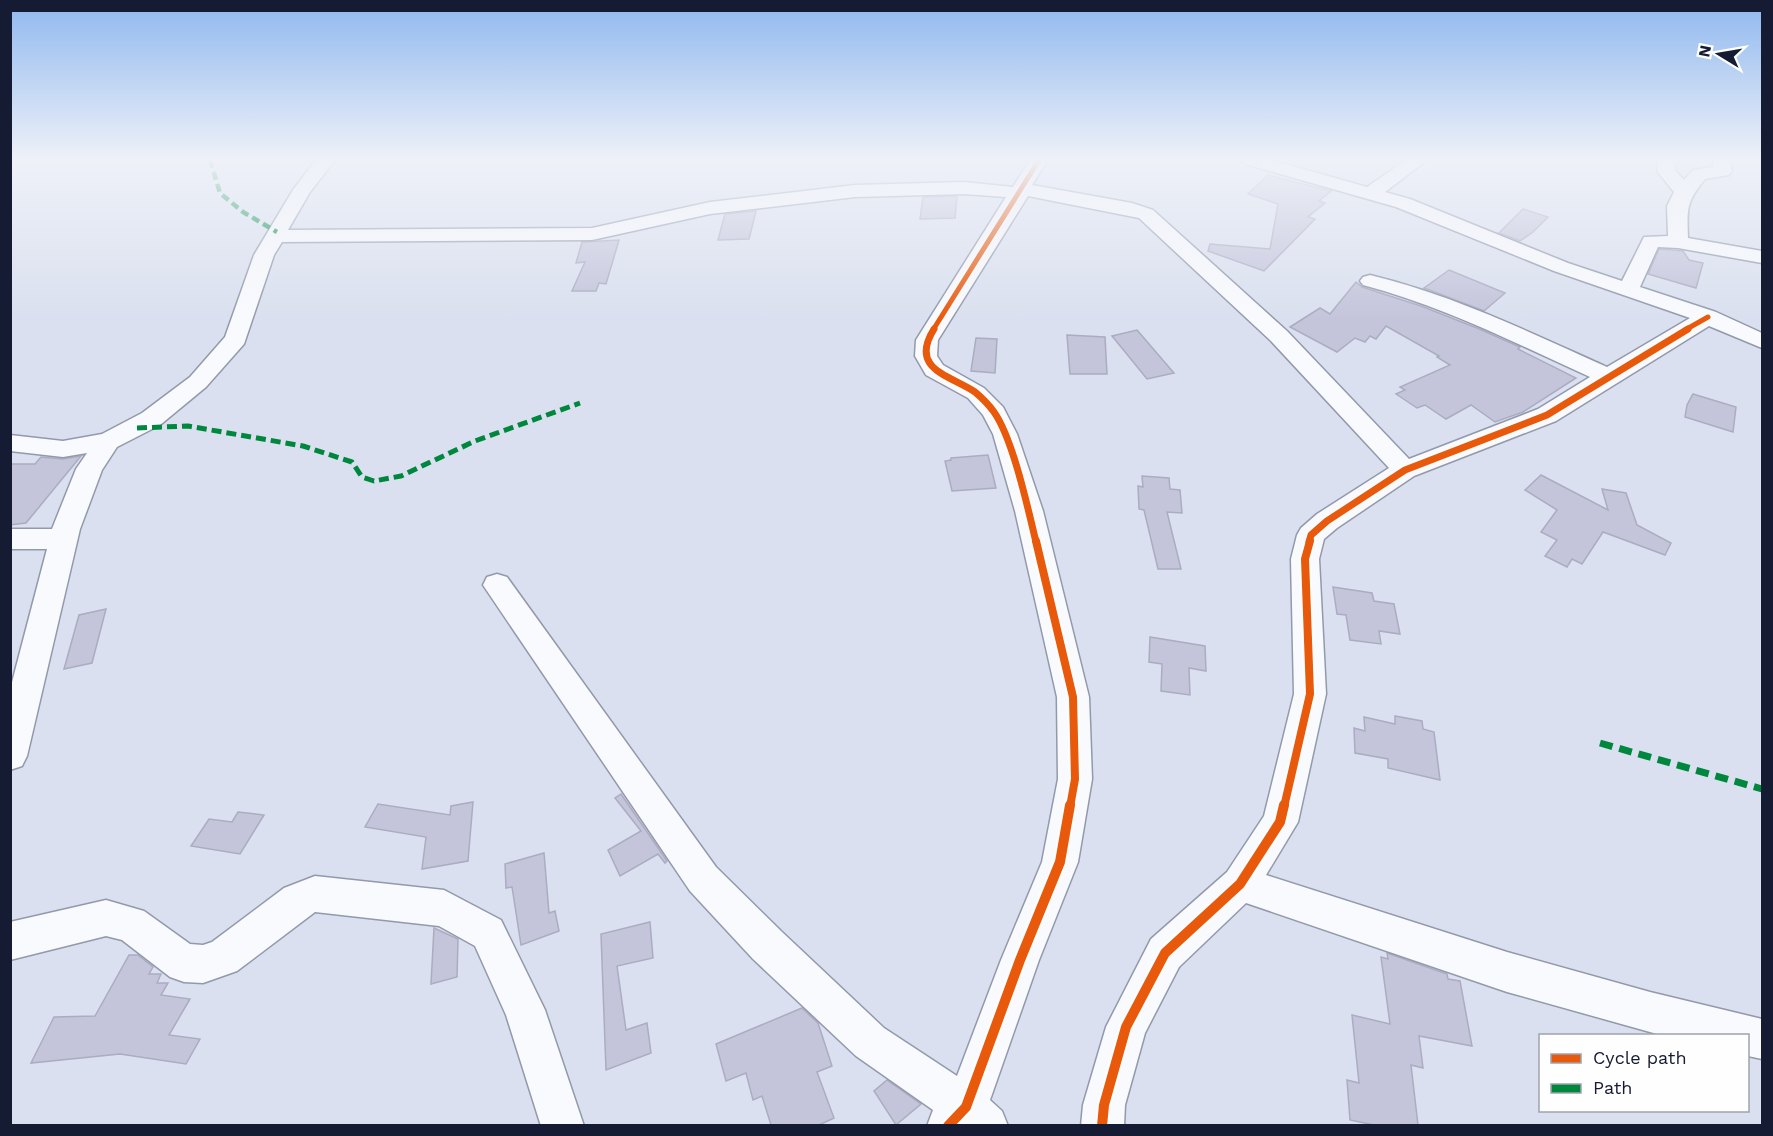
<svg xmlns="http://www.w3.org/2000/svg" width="1773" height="1136" font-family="'Work Sans',sans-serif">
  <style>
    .building { fill: #c4c4db; stroke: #abacc0; stroke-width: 1.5 }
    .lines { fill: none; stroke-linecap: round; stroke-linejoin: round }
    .minor-casing { stroke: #9299ab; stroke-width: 3 }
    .minor { fill: #f9fafd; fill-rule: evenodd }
    .quiet-far2 { stroke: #00873e; stroke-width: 4.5; stroke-dasharray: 8 4.5; stroke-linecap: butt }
    .quiet-far1 { stroke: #00873e; stroke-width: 5; stroke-dasharray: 10 5; stroke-linecap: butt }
    .quiet { stroke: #00873e; stroke-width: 7; stroke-dasharray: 13 7; stroke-linecap: butt }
    .cycleway-far3-casing { stroke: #fefefe; stroke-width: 8 }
    .cycleway-far2-casing { stroke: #fefefe; stroke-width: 10 }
    .cycleway-far1-casing { stroke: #fefefe; stroke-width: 12 }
    .cycleway-casing { stroke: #fefefe; stroke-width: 14 }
    .cycleway-far3 { stroke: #e8590c; stroke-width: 5 }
    .cycleway-far2 { stroke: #e8590c; stroke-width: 7 }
    .cycleway-far1 { stroke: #e8590c; stroke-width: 8 }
    .cycleway { stroke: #e8590c; stroke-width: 10 }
  </style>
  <rect width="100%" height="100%" fill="#dae0ef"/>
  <g class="building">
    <path d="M1268 175 1331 191 1319 201 1325 203 1308 217 1315 219 1264 271 1208 251 1210 244 1270 249 1278 204 1248 194Z"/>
    <path d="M957 196 955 218 920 219 923 197Z"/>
    <path d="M1523 209 1548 217 1533 232 1520 241 1499 233Z"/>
    <path d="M756 211 749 239 718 240 725 214Z"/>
    <path d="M619 240 606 284 599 283 596 291H572L585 262 576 263 582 242Z"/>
    <path d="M1659 249 1683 251 1689 260 1703 263 1696 288 1648 274Z"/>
    <path d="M1449 270 1505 293 1484 311 1424 288Z"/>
    <path d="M1356 282 1362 287 1421 306 1477 328 1520 347 1518 349 1576 378 1523 412 1495 422 1471 405 1446 419 1425 405 1417 408 1396 394 1405 390 1400 387 1450 365 1437 357 1439 356 1386 326 1376 339 1370 336 1365 342 1355 338 1337 352 1290 327 1320 308 1330 314Z"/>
    <path d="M1137 330 1174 373 1147 379 1112 336Z"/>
    <path d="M1067 335 1105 337 1107 374H1070Z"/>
    <path d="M976 338 997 339 995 373 971 371Z"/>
    <path d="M1693 394 1736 407 1733 432 1685 417 1687 405Z"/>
    <path d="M988 455 996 488 952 491 945 461 951 460V458Z"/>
    <path d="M81 456 26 523 10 525V464H35L41 457 63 459Z"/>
    <path d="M1541 475 1608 510 1602 489 1626 493 1637 525 1671 543 1665 555 1603 532 1582 564 1572 559 1567 567 1545 556 1557 540 1541 532 1557 510 1525 490Z"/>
    <path d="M1142 476 1169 478 1170 489 1180 490 1182 513 1167 512 1181 569H1158L1144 510 1139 509 1138 486 1143 487Z"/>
    <path d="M1333 587 1372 593 1374 601 1394 604 1400 634 1379 631 1381 644 1350 640 1346 615 1337 614Z"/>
    <path d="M106 609 92 663 64 669 79 615Z"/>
    <path d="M1150 637 1205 646 1206 671 1189 668 1190 695 1161 691 1162 664 1149 662Z"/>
    <path d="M1395 716 1422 721 1423 729 1434 732 1440 780 1388 768V759L1355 753 1354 728 1365 731 1364 717 1395 724Z"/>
    <path d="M621 794 667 861 665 863 658 854 620 876 608 850 641 831 615 798Z"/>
    <path d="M473 802 468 861 422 869 426 837 365 827 378 804 450 815 451 806Z"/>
    <path d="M238 812 264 815 240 854 191 846 209 819 232 822Z"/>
    <path d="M544 853 549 913 555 911 559 931 521 945 512 887 506 888 505 864Z"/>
    <path d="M650 922 653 958 617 966 626 1030 647 1023 651 1053 606 1070 601 934Z"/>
    <path d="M434 928 458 939 457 977 431 984Z"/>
    <path d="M1387 953 1447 974 1448 979 1460 981 1472 1046 1419 1036 1423 1068 1411 1065 1418 1125H1374L1350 1120 1347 1080 1359 1083 1352 1015 1390 1024 1381 957 1388 959Z"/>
    <path d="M129 955H138L153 967 149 974H161L157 983H168L161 995 190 999 169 1035 200 1039 186 1064 120 1054 31 1063 54 1017 95 1016Z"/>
    <path d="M802 1008 818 1023 832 1066 817 1072 834 1118 819 1125H771L762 1096 753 1100 746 1073 726 1081 716 1044Z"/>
    <path d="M887 1080 921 1104 896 1125 874 1091Z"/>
  </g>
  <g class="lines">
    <g class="minor-casing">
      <g id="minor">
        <path d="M316 160H335L310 192 288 230 592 228 710 202 855 185 964 182 1013 187 1030 160H1048L1032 185 1132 203 1153 210 1287 331 1409 459 1538 409 1590 377C1515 343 1443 306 1363 285L1360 281 1363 277 1370 275C1453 295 1529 332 1607 367L1690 318 1554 271 1396 207 1245 164 1242 160H1271L1367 187 1406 160H1427L1385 192 1410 199 1568 263 1622 281 1644 237 1668 236 1667 206 1674 192 1657 171 1658 160H1676L1675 170 1684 180 1693 170 1713 167 1712 160H1730L1732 171 1729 175 1705 179C1686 202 1687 209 1688 238L1762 251V263L1678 248 1658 247 1640 287 1716 312 1762 333V348L1709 326 1556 421 1414 476 1337 528 1324 539 1319 559 1326 694 1298 822 1266 875 1507 952 1650 992 1762 1019V1059L1748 1056V1036H1664L1650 1032 1507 992 1246 903 1179 967 1145 1033 1125 1105 1124 1126H1081L1083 1105 1106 1027 1151 939 1227 872 1264 816 1294 694 1291 559 1297 535 1301 528 1317 514 1389 468 1271 341 1139 218 1028 196 938 340 937 356 943 365 984 388 1003 407 1017 434 1043 511 1089 697 1092 779 1078 862 1039 960 990 1100 1002 1111 1008 1126H927L933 1110 856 1056 753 959 690 891 483 585 487 577 497 574 507 577 716 867 781 931 884 1028 957 1076 1001 960 1042 862 1058 779 1057 697 1015 511 993 434 983 415 968 398 926 375 915 356 916 340 1006 197 964 194 855 197 710 214 592 240 282 242 274 255 244 344 206 387 160 425 117 447 102 470 80 529 27 756 22 766 10 770V690L47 549H10V529H52L76 469 87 453 63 457 10 451V435L63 441 102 434 142 413 190 377 225 337 254 255 293 190Z"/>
        <path d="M315 876 444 890 501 920 545 1010 584 1126H541L506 1015 475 946 439 926 315 912 237 971 203 983 184 982 170 977 122 940 106 936 10 960V922L106 900 144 911 190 944 203 945 212 942 284 888Z"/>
      </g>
    </g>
    <use href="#minor" class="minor"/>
    <path class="quiet-far2" d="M210 160 220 193 243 212 277 232"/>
    <path class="quiet-far1" d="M137 428 188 426 303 446 352 462 362 477 374 481 401 476 475 441 580 403"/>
    <path class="quiet" d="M1600 743 1762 789"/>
    <g class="cycleway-far3-casing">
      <g id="cycleway-far3">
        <path d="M933 330 1039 160"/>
        <path d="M1685 330 1708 317"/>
      </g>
    </g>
    <g class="cycleway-far2-casing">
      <g id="cycleway-far2">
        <path d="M934 329C909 369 949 375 975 392 981 397 989 405 994 412 1013 439 1028 509 1036 542"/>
        <path d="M1309 542 1311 535 1327 521 1405 470 1547 415 1688 329"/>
      </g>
    </g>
    <g class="cycleway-far1-casing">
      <g id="cycleway-far1">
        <path d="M1036 541 1073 697 1075 779 1070 807"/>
        <path d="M1284 807 1310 694 1305 559 1310 541"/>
      </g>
    </g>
    <g class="cycleway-casing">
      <g id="cycleway">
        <path d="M948 1126 966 1107 1020 960 1060 862 1070 805"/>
        <path d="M1102 1126 1104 1105 1126 1027 1165 953 1240 884 1280 822 1284 805"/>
      </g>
    </g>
    <use href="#cycleway-far3" class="cycleway-far3"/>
    <use href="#cycleway-far2" class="cycleway-far2"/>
    <use href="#cycleway-far1" class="cycleway-far1"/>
    <use href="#cycleway" class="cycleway"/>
  </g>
  <linearGradient id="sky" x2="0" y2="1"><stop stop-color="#8fb8ef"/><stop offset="0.5" stop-color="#eef1f8"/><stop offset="1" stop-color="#eef1f8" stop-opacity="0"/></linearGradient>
  <rect width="1773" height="319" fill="url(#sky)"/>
  <rect width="1773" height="1136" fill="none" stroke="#141b33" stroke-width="24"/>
  <rect x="1539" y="1034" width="210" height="78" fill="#fefefe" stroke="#a0a3ad" stroke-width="1.5"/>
  <rect x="1551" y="1054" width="30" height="9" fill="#e8590c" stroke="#a0a3ad" stroke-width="1.5"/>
  <text x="1593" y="1064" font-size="18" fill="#141b33">Cycle path</text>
  <rect x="1551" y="1084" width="30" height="9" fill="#00873e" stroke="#a0a3ad" stroke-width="1.5"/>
  <text x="1593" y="1094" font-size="18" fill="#141b33">Path</text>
  <g transform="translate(1719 54) rotate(281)" stroke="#fefefe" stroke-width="4.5" paint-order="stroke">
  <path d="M0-4.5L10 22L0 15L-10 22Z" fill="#141b33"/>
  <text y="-9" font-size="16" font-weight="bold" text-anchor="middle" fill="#141b33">N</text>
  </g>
</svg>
